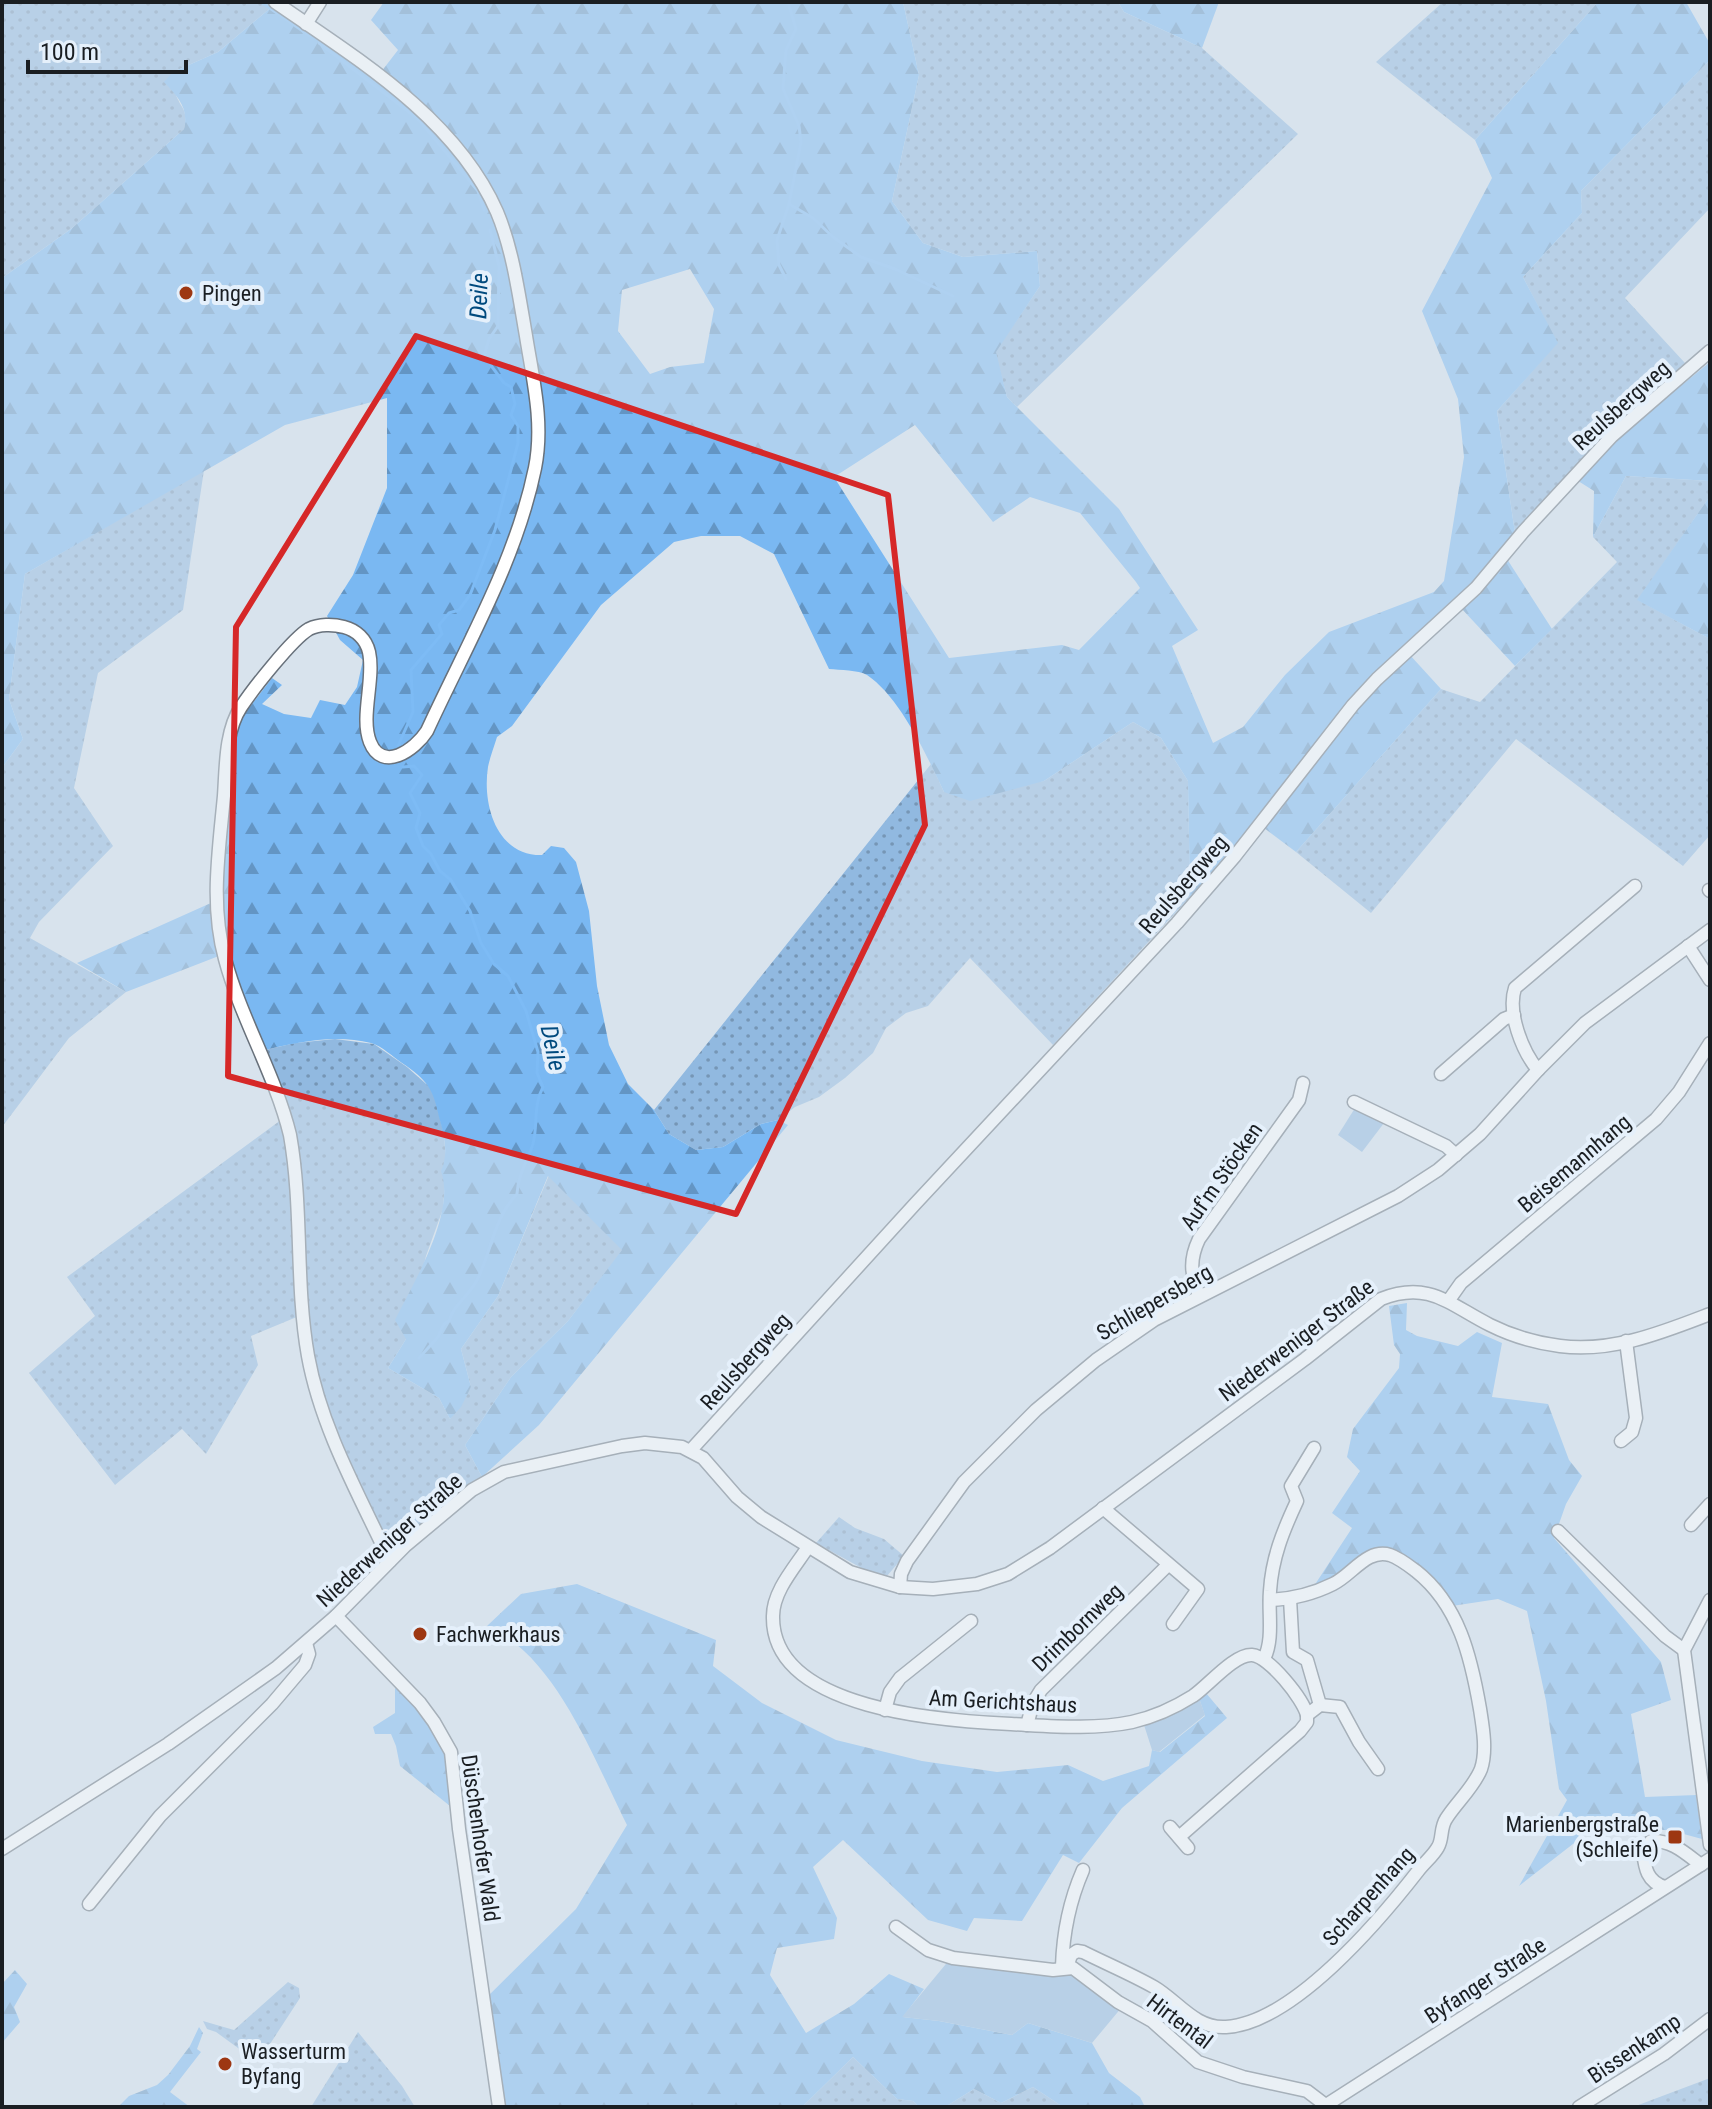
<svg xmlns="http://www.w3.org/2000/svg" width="1712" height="2109" font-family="'Roboto Condensed',sans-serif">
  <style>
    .grass { fill: url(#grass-dots) }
    .forest { fill: url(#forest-firs); fill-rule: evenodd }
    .green { fill: #91b9e0 }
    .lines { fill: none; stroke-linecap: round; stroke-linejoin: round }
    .stream { stroke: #7dbbf5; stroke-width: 3 }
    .minor-casing { stroke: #68717b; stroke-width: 15 }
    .minor { stroke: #fff; stroke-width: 12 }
    .marked { fill: none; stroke: #d62828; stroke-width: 6; stroke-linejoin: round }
    .poi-dot { fill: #9d3712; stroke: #e5f0fb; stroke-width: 3 }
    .labels { text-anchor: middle; stroke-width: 8; stroke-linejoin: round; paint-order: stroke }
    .poi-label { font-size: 22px; fill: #1a1e22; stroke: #e5f0fb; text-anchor: start }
    .street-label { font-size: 22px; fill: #1a1e22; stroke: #e5f0fb }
    .water-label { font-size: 24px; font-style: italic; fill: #004a7e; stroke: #e5f0fb }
  </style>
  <defs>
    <pattern id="grass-dots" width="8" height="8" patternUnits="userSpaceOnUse" patternTransform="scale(2)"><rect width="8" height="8" fill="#91b9e0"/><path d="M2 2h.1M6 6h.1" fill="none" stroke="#7696b5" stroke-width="1.8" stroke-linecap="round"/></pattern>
    <pattern id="forest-firs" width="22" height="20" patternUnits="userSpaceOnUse" patternTransform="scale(2)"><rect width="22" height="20" fill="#7ab8f2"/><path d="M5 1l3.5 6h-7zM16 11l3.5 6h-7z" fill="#6395c4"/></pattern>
  </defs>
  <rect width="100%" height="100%" fill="#d8e3ed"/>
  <g class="grass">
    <path d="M2 2H269L274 5 218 52 173 72C174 78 173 86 175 92 180 109 189 108 184 129L71 229 2 278Z"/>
    <path d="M903 2H1118L1124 12 1202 48 1298 134 1017 407 1007 397 995 352 1040 286 1037 251 963 257 923 243 892 201 919 75Z"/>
    <path d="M1443 2H1598L1475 140 1376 62Z"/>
    <path d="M1710 60V208L1625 298 1685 363 1600 440 1515 533 1497 411 1557 343 1523 277 1582 213 1581 191Z"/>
    <path d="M204 470 183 610 98 673 74 788 113 846 39 922 30 938 126 992 69 1038 2 1127V768L23 739 9 699 25 574Z"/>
    <path d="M1626 476 1710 481V496L1638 600 1710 639V835L1683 866 1516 739 1371 913 1296 852 1441 689 1480 702 1617 562 1593 537Z"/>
    <path d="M1133 722 1161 738 1188 781 1190 897 1053 1045 970 958 928 1006 906 1013 886 1028 873 1053 845 1078 819 1097 795 1107 778 1120 761 1124 723 1147 696 1150 669 1134 654 1110 931 764 944 792 1044 781Z"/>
    <path d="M335 1039 374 1044 407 1067 433 1090 444 1134 446 1162 442 1171 445 1180 443 1209 426 1256 406 1339 388 1368 439 1398 450 1419 471 1387 461 1349 498 1296 549 1175 623 1250 568 1321 511 1377 465 1445 482 1477 398 1545 387 1544 326 1420 304 1314 251 1336 258 1365 206 1454 182 1429 115 1485 29 1373 95 1316 67 1277 285 1117 261 1051 295 1043Z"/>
    <path d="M839 1517 855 1528 884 1539 904 1556 887 1576H876L816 1543Z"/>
    <path d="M288 1982 299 1988 300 1998 270 2044 249 2056 216 2032 207 2029 203 2021 234 2030Z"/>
    <path d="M358 2032 402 2086 415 2107H311Z"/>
    <path d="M853 2057 897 2099 913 2101 919 2107H802Z"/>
    <path d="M1710 2078V2107H1633Z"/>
    <path d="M1033 2087 1063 2107H945L974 2089 1001 2103Z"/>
  </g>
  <g class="forest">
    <path d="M384 2H903L919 75 892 201 923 243 963 257 1037 251 1040 286 996 352 1007 397 1119 509 1198 630 1172 646 1213 743 1243 727 1285 675 1329 632 1434 592 1444 581 1464 457 1458 399 1422 311 1492 178 1475 140 1598 2H1686L1710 44V60L1581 191 1582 213 1523 277 1558 343 1497 411 1515 533 1480 581 1373 678 1245 836 1190 897 1188 781 1161 738 1133 722 1044 781 970 801 944 792C927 756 900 697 867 675 858 670 840 670 829 669L774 554 740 536H701L674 542 601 605 512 726 497 737C494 747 490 757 488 767 482 805 497 856 542 855L551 846 564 848 576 862 589 911 597 986 609 1045 628 1084 654 1110 669 1134 696 1150 723 1147 761 1124 778 1120 788 1125 539 1425 482 1477 465 1445 511 1377 568 1321 622 1250 548 1176 498 1296 461 1349 471 1387 461 1407 450 1419 439 1398 388 1368 406 1339 395 1320C414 1282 456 1213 441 1171 449 1154 444 1134 439 1117 433 1088 427 1080 402 1063 393 1057 382 1046 371 1043 335 1034 297 1042 261 1051L224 954 126 992 77 963 222 898 230 787 239 721 272 678 282 685 262 704 284 714 311 718 320 700 345 705 357 687 363 660 340 640 327 616 353 575 387 488V398L285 425 25 574 9 699 23 739 2 768V278L71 229 184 129C189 108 178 97 164 82L173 72 218 52 274 5 381 72 398 50 371 20ZM690 269 714 309 704 363 670 367 650 374 618 331 622 290ZM915 425 993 522 1030 497 1080 513 1136 582 1140 588 1079 650 1062 645 949 658 834 477Z"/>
    <path d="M1118 2H1219L1202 48 1124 12Z"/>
    <path d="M1710 362V481L1626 476 1593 537 1594 491 1575 479 1615 440Z"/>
    <path d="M1710 496V639L1637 600Z"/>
    <path d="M1507 559 1552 629 1515 666 1461 608Z"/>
    <path d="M1409 654 1441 689 1296 852 1264 828 1353 711Z"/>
    <path d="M1407 1303 1406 1330 1417 1336 1458 1346 1477 1332 1502 1343 1492 1397 1548 1404 1569 1460 1582 1476 1566 1504 1554 1538 1661 1662 1671 1700 1631 1714 1645 1797 1696 1795 1702 1839 1669 1830H1591L1519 1886 1567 1800 1559 1789 1546 1701 1527 1611 1498 1599 1452 1606 1388 1551 1312 1589 1352 1528 1332 1513 1360 1471 1347 1457 1353 1429 1399 1368 1400 1354 1394 1345 1389 1306Z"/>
    <path d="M577 1584 716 1640 713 1666 762 1703 836 1740 922 1761 997 1772 1068 1765 1103 1781 1149 1766 1152 1750 1160 1752 1205 1716 1199 1698 1206 1693 1227 1718 1122 1808 1079 1863 1063 1855 1022 1921 974 1918 967 1931 928 1920 843 1840 813 1867 837 1918 834 1939 777 1948 770 1975 806 2033 854 2004 889 1974 924 1989 903 2017 939 2021 1012 2035 1028 2023 1092 2043 1109 2073 1140 2097 1145 2107H1063L1033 2087 1001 2103 974 2089 945 2107H919L913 2101 897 2099 853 2057 802 2107H497L482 2002 576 1909 627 1825C595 1762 556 1655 487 1626L521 1594Z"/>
    <path d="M399 1683 447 1745 455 1804 450 1806 400 1766 396 1746 391 1734H375L373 1727 395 1713V1689Z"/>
    <path d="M15 1970 27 1984 14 2007 20 2022 2 2043V1984Z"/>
    <path d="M199 2027 203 2033 197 2049 201 2052 170 2092 190 2107H118L129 2096 157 2085 168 2075 190 2046Z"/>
  </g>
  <g class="green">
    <path d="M1355 1108 1384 1123 1362 1152 1338 1135Z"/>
    <path d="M1199 1698 1205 1715 1159 1752 1152 1750 1144 1725 1176 1712Z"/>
    <path d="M950 1959 1062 1968 1122 2007 1092 2043 1028 2023 1012 2035 939 2021 902 2017Z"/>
  </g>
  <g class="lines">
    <g class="stream">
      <path d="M261 2 310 36"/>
      <path d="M319 43 418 119 478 191 484 210"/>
      <path d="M789 204 813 218 833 237 861 257 895 269 953 296"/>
      <path d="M786 279 779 265 777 240 789 204 801 142 799 126 783 89 786 50 796 29 788 2"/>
      <path d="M398 746 413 712 411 670 442 634 439 625 449 613 459 610 470 595 495 530 518 443V426L511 415 515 404 511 387 504 383 484 356 489 339 498 326 499 266 490 230"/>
      <path d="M403 767 414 766 422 775 410 793 420 813 416 828 423 846 431 854 440 871 451 880 470 911 481 943 494 964 508 976 526 1011 538 1052 537 1073 543 1087C533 1105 538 1125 533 1144 527 1162 518 1175 517 1194 493 1219 492 1251 477 1280 469 1296 454 1304 449 1321L444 1324 438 1337 419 1358"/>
    </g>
    <g class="minor-casing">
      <g id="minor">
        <path d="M275 2C356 58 456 118 497 212 513 250 519 296 526 336 533 380 544 423 535 468 516 561 466 646 427 731 415 750 382 773 370 742 360 717 375 679 369 652 366 639 356 630 344 627 333 624 319 624 309 629 292 639 253 689 241 707 225 731 226 768 224 796 219 850 210 905 225 959 241 1019 275 1074 290 1135 303 1208 295 1283 308 1356 321 1428 359 1495 390 1561"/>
        <path d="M306 24 320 2"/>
        <path d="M1709 890 1710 891"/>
        <path d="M1688 946 1710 980"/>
        <path d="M1538 1070C1522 1051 1507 1012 1515 988L1635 886"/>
        <path d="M1441 1074 1504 1019 1514 1015"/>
        <path d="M1354 1102 1446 1146 1456 1155"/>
        <path d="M1199 1296C1191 1274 1189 1260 1199 1239L1299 1100 1303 1083"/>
        <path d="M1449 1300 1461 1283 1656 1119 1679 1092 1710 1043"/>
        <path d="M1621 1441 1632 1432 1636 1418 1626 1341"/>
        <path d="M691 1450 915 1204 1177 923 1235 856 1353 705 1377 679 1476 588 1523 532 1612 436 1710 351"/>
        <path d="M1103 1508 1198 1589 1173 1624"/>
        <path d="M1691 1525 1710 1504"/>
        <path d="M1558 1531 1665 1636 1684 1650"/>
        <path d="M808 1547C795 1567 773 1591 773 1616 771 1711 946 1721 1011 1724 1051 1726 1093 1730 1132 1722 1154 1717 1174 1708 1193 1696 1208 1686 1234 1654 1252 1655 1269 1656 1303 1699 1307 1715L1320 1705 1340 1707 1359 1742 1378 1769"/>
        <path d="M900 1587 901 1574 907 1561 964 1482 1036 1410 1096 1360 1154 1320 1398 1196 1438 1170 1480 1134 1538 1070 1585 1023 1710 930"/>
        <path d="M1290 1599 1293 1652 1307 1660 1320 1705"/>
        <path d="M1710 1600 1684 1650 1710 1845"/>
        <path d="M336 1616 420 1703 434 1722 451 1752 459 1829 499 2107"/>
        <path d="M1264 1659C1274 1639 1268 1613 1270 1591 1272 1558 1283 1531 1297 1501L1291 1486 1314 1448"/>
        <path d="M885 1710 890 1692 900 1678 971 1621"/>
        <path d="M1027 1725 1033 1703 1041 1690 1168 1565"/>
        <path d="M1170 1827 1188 1848"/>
        <path d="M1179 1837 1300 1731 1307 1722V1715"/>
        <path d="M2 1849 168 1744 276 1668 336 1616 405 1546 472 1490 504 1472 622 1446 645 1443 682 1447 703 1458 737 1497 761 1517 850 1572 900 1587 933 1589 977 1584 1008 1574 1050 1548 1305 1359 1381 1299C1429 1280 1450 1305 1490 1325 1512 1336 1536 1343 1560 1346 1612 1353 1663 1332 1710 1314"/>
        <path d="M1665 1887C1647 1882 1645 1868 1643 1852L1651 1841C1672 1840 1685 1853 1701 1865"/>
        <path d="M89 1904 160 1816 272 1704 305 1665 309 1654 306 1643"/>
        <path d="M896 1927 928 1950 953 1958 1053 1970 1073 1968 1118 2002 1152 2021 1198 2062 1243 2077 1307 2091 1328 2107"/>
        <path d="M1062 1967C1063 1932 1069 1902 1083 1870"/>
        <path d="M1067 1967 1071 1955 1077 1951 1083 1952C1107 1964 1131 1974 1154 1987 1178 2001 1195 2029 1226 2027 1293 2023 1379 1921 1418 1871 1424 1863 1433 1856 1438 1847 1443 1839 1440 1828 1446 1819 1456 1803 1474 1787 1481 1769 1487 1751 1483 1728 1480 1709 1471 1657 1459 1605 1416 1571 1408 1565 1399 1558 1390 1555 1367 1548 1352 1575 1333 1584 1313 1594 1292 1599 1270 1600"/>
        <path d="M1323 2107 1710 1859"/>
        <path d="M1579 2107 1664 2054 1710 2019"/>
      </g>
    </g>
    <use href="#minor" class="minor"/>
  </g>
  <path d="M0 0H1712V2109H0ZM416 336 888 495 925 825 736 1214 228 1076 236 627Z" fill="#d8e3ed" fill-opacity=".55" fill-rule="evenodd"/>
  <path class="marked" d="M416 336 888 495 925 825 736 1214 228 1076 236 627Z"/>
  <g class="poi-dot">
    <circle cx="186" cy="293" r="8"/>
    <circle cx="420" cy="1634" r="8"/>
    <rect x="1667" y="1829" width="16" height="16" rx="4"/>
    <circle cx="225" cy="2064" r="8"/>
  </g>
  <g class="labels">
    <g class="poi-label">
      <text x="202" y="301">Pingen</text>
      <text x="436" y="1642">Fachwerkhaus</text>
      <text x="1659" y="1832" text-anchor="end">Marienbergstraße<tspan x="1659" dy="25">(Schleife)</tspan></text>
      <text x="241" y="2059">Wasserturm<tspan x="241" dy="25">Byfang</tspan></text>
    </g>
    <g class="street-label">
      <text transform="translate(1621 405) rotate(-42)" y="8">Reulsbergweg</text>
      <text transform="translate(1183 884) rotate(-49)" y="8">Reulsbergweg</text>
      <text transform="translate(1574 1163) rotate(-40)" y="8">Beisemannhang</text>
      <text transform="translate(1221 1176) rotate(-55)" y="8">Auf'm Stöcken</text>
      <text transform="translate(1154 1302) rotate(-30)" y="8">Schliepersberg</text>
      <text transform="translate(1296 1340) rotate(-37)" y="8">Niederweniger Straße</text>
      <text transform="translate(745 1361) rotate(-48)" y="8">Reulsbergweg</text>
      <text transform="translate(389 1540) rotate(-42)" y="8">Niederweniger Straße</text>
      <text transform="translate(1077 1627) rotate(-44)" y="8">Drimbornweg</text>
      <text transform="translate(1003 1701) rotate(3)" y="8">Am Gerichtshaus</text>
      <text transform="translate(481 1838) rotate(82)" y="8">Düschenhofer Wald</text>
      <text transform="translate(1368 1896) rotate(-48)" y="8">Scharpenhang</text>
      <text transform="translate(1485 1980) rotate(-33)" y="8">Byfanger Straße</text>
      <text transform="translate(1180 2021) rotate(37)" y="8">Hirtental</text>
      <text transform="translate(1634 2048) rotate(-34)" y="8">Bissenkamp</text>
    </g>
    <g class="water-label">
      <text transform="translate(479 296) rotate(-88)" y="8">Deile</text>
      <text transform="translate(553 1048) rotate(78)" y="8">Deile</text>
    </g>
  </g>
  <rect width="1712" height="2109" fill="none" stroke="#1a1e22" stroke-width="8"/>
  <path d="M28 60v12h158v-12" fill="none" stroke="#1a1e22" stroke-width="4"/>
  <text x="40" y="60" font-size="24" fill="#1a1e22" stroke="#e5f0fb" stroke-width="6" paint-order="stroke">100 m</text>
</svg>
